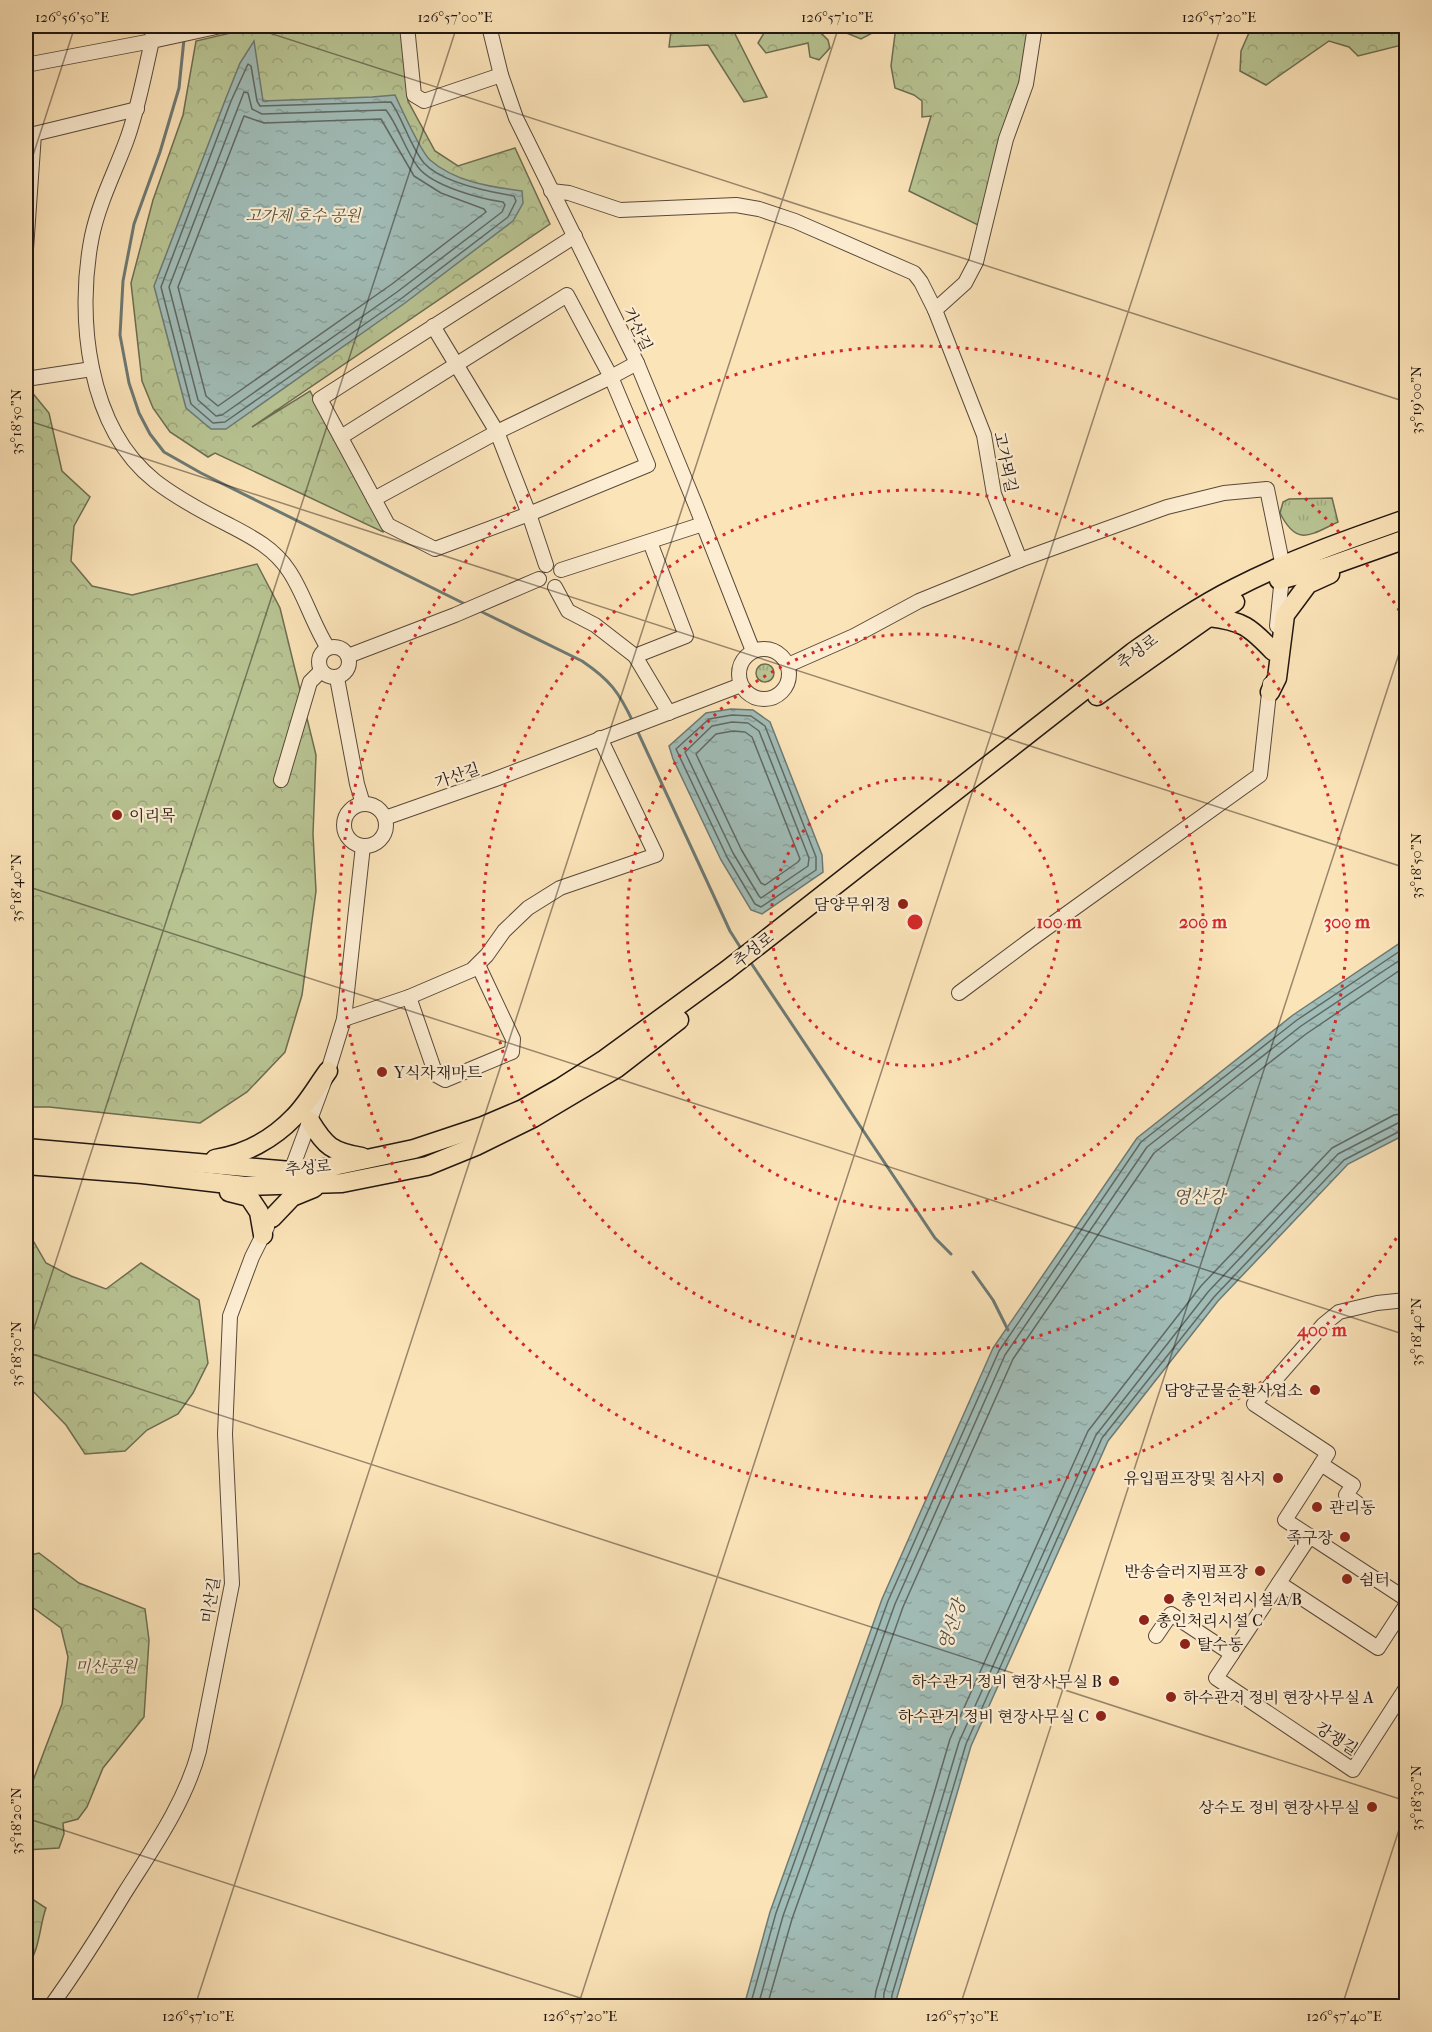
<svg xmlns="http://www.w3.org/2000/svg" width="1432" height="2032" font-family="'IM FELL French Canon','Noto Serif KR',serif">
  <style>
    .grass { fill: url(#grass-tufts); stroke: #6c6d52; stroke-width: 1.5 }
    .forest { fill: url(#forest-crowns); stroke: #6c6d52; stroke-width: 1.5 }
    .water { fill: url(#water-ripples); stroke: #6d7a75; stroke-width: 1.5 }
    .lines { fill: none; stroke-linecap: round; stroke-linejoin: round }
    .shore { stroke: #606964; stroke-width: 1.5 }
    .stream { stroke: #6d7a75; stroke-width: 3 }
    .minor-casing { stroke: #57493a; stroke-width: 16 }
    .major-casing { stroke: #201510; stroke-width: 21 }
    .minor { stroke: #fdedd2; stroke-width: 14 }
    .major { stroke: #fce4b9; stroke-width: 18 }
    .ticks { fill: none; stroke: #201510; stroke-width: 1.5; stroke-opacity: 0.45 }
    .ring { fill: none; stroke: #d62828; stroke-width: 3; stroke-dasharray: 3 6 }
    .poi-dot { fill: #8f2418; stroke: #fdedd2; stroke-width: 2 }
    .labels { text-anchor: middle; stroke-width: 4.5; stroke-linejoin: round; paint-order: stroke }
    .park-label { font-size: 16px; font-style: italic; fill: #56533e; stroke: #fdedd2 }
    .street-label { font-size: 16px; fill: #201510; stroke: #fdedd2 }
    .poi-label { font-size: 16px; fill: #201510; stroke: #fdedd2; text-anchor: start }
    .water-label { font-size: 18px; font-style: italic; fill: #4d504b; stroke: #fdedd2 }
    .centre { fill: #d62828; stroke: #fdedd2; stroke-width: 3 }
    .ring-label { font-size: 18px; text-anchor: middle; font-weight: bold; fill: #d62828; stroke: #fdedd2; stroke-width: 4.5; stroke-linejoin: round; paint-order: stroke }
    .neatline { fill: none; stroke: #201510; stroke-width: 2 }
    .ticks-label { font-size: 15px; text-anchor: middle; fill: #201510 }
  </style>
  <defs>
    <pattern id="grass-tufts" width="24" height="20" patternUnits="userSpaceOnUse" patternTransform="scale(1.5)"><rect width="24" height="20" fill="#b9c594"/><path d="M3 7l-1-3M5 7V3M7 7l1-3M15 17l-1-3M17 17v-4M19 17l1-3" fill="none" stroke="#9fa87f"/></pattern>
    <pattern id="forest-crowns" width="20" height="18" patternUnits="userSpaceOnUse" patternTransform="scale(1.5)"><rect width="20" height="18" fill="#b9c594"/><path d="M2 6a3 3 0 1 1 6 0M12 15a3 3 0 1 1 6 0" fill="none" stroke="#9fa87f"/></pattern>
    <pattern id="water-ripples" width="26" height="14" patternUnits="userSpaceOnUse" patternTransform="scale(1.5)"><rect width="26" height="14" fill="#a1bdb8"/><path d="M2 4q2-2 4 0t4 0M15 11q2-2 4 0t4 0" fill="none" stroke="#8aa29d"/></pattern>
  </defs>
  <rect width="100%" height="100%" fill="#fce4b9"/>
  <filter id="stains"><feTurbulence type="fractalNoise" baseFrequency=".00333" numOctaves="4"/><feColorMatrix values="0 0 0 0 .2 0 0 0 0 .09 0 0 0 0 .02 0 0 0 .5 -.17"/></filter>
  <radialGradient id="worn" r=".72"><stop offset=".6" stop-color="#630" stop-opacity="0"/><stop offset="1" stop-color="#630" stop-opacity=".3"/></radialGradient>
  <g class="grass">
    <path d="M1332 498 1338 522C1310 535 1297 547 1280 513L1283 502 1289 499Z"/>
    <circle cx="765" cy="673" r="9"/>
  </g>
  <g class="forest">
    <path d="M260 26H402L408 101 435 151 458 166 515 148 550 224 252 427 310 391 384 527 383 532 215 453 208 457 170 432 153 408 142 381 131 283 153 200 183 115 196 41Z"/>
    <path d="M681 26H731L767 97 744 102 708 45 669 47 671 31Z"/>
    <path d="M773 26H829L820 32 828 40 830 48 819 60 810 57 808 43 766 53 758 43 764 33 773 31Z"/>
    <path d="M844 26H877L876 31 861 39 844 32Z"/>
    <path d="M896 26H1030L1019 84 980 226 909 191 931 116 922 117V101L914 95 895 88 891 66Z"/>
    <path d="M1252 26H1406V44L1358 56 1349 47 1329 41 1266 85 1240 71 1241 51Z"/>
    <path d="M26 389 30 390 49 413 62 471 90 497 74 526 71 561 92 586 132 595 257 564 280 608 316 755 313 834 316 891 302 995 285 1052 247 1092 200 1123 49 1107H26Z"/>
    <path d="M26 1195 27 1230 46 1263 71 1276 106 1289 141 1263 199 1300 208 1363 193 1393 178 1414 147 1430 125 1451 85 1454 66 1425 26 1384Z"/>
    <path d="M39 1553 79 1583 145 1609 149 1640 144 1717 103 1768 87 1807 78 1819 63 1823 64 1834 59 1848 26 1850V1786H31L62 1704 68 1657 61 1628 28 1604 26 1607V1556Z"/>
    <path d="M26 1895 46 1908C39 1927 40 1952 26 1967Z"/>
  </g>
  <g class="water">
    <path d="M254 41 263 101 372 97 395 95C401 108 421 152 430 160 455 182 491 187 522 191L523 203 513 221 405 303 226 429H211L186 408 154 286 226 98 240 63Z"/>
    <path d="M731 709 753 710 770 722 822 855 823 872 762 914 751 910 721 860 673 759 669 746 706 713Z"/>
    <path d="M1406 939V1134L1348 1164 1218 1301 1108 1441 971 1746 897 1997V2006H744L770 1912 882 1599 993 1348 1137 1138 1293 1015Z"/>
  </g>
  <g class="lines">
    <g class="shore">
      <path d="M248 64 251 66 257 101 260 106 391 102C403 119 410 146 424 163 441 182 490 192 514 196L516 201 508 217 402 298 225 422 213 423 191 404 161 287 231 101Z"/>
      <path d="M244 92 248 93 252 109 262 114 386 110C399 127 405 150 418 167 432 186 481 199 503 202L505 205 502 212 397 292 222 415 216 416 198 400 169 287Z"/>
      <path d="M244 116 264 123 381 119 414 176 441 193 484 209 486 212 392 284 218 406 206 396 178 287Z"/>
      <path d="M732 715 751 716 765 726 816 857V870L761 907 755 904 727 857 676 749 709 719Z"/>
      <path d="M732 722 748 723 759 731 809 858 808 866 761 898 759 896 733 853 685 752 712 726Z"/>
      <path d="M733 731 745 732 752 737 800 859 798 862 765 885 761 883 741 849 696 754 716 734Z"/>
      <path d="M750 2006 776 1913 888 1601 999 1351 1141 1142 1297 1020 1406 947"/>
      <path d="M758 2006 783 1916 895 1604 1005 1355 1147 1147 1301 1026 1406 956"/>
      <path d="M767 2006 792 1919 903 1607 1013 1359 1154 1153 1306 1034 1406 966"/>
      <path d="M874 2006 876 1991 950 1739 1088 1431 1201 1286 1332 1148 1394 1115 1406 1113"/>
      <path d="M883 2006 884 1993 959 1742 1096 1435 1208 1292 1338 1154 1398 1123 1406 1122"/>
      <path d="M891 2006 892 1995 966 1744 1102 1438 1214 1297 1344 1160 1402 1130 1406 1129"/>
    </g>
    <g class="stream">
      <path d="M184 39 179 88 160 152 134 224 123 281 120 335 129 383 139 413 150 434 164 452 201 473 467 605"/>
      <path d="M478 610 582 661C610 680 619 692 633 722"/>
      <path d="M636 728 730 931 742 950"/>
      <path d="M749 960 935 1238 951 1254"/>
      <path d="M973 1272 993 1300 1008 1330"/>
    </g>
    <g class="minor-casing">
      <g id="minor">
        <path d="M221 26 152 41C144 75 138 110 126 142 114 174 99 203 92 236 76 316 87 427 155 481 177 498 203 512 229 525 252 537 274 548 289 571 304 593 313 625 328 648"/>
        <path d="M407 26 414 95 424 101 501 75"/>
        <path d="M489 26 501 75 516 118 637 363 696 506 753 651"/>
        <path d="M26 65 152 41 153 26"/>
        <path d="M551 191 569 193 620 210 736 205 759 209 795 221 914 273 921 282 935 310"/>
        <path d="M26 249 34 134 137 109"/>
        <path d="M26 379 92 369"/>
        <path d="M341 437 567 295 611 377 637 363"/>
        <path d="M374 499 497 432 611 377 648 465 529 514 497 432 433 326"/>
        <path d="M1020 560 994 494 984 435 935 310 965 283 976 262 1006 139 1026 84 1035 26"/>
        <path d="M546 565 529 514 435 549 388 525 320 399 575 236"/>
        <path d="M561 570 703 524"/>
        <path d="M555 587 568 611 595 625 635 656 669 713"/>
        <circle cx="334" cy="662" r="15"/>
        <circle cx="764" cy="674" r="25"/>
        <path d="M348 656 455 615 539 579"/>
        <path d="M635 656 686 636 650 542"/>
        <path d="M788 665 854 636 919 601 1020 560 1167 507 1224 493 1267 489 1283 567 1277 626"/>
        <path d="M337 678 357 784 363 804"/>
        <path d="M281 780 310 682 321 671"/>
        <circle cx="365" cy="825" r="21"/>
        <path d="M385 818 493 780 741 685"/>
        <path d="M959 993 1030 940 1260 775 1270 684"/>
        <path d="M409 997 436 1075 445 1080 512 1052 513 1039 478 965"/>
        <path d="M344 1019 409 997 472 970 487 955 504 931 528 908 560 888 656 855 600 738"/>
        <path d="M290 1178 291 1171 328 1071 344 1019 363 846"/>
        <path d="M1321 1464 1328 1453 1254 1404 1323 1325 1339 1312 1377 1303 1406 1300"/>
        <path d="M1357 1503 1346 1495 1353 1485 1321 1464 1285 1520 1406 1599"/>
        <path d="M1279 1583 1378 1648 1406 1605"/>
        <path d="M1156 1636 1171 1614 1232 1654 1310 1536"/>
        <path d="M1232 1654 1216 1678 1353 1770 1406 1688"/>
        <path d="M51 2006C77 1970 101 1932 124 1894 153 1848 185 1803 199 1751L232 1584 225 1434 230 1316 252 1257 267 1227"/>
      </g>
    </g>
    <g class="major-casing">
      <g id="major">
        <path d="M1279 580 1327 567 1406 539"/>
        <path d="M1209 617C1243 621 1250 627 1273 651"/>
        <path d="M1270 692 1277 678 1285 615 1308 584 1330 574"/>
        <path d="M1097 696 1209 617 1235 602"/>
        <path d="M310 1121C325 1146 332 1152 362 1157"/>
        <path d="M26 1148 291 1171 315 1170 414 1149 483 1126 523 1109 560 1088 605 1059 727 970 1133 652C1166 629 1199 606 1235 588 1289 560 1349 539 1406 519"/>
        <path d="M215 1159C245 1154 273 1139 294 1117 307 1104 317 1086 328 1071"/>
        <path d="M26 1165 142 1174 245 1186 342 1183 427 1166 476 1146 533 1118 617 1068 679 1020"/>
        <path d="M229 1192 249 1197 259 1212 263 1235"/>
        <path d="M272 1218 292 1197 314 1188"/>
      </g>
    </g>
    <use href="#minor" class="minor"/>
    <use href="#major" class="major"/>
  </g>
  <path class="ticks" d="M248 26 1406 402M26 177 75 26M26 420 1406 868M26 886 1406 1335M26 1352 1406 1801M26 1353 457 26M26 1818 605 2006M195 2006 839 26M578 2006 1221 26M960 2006 1406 632M1342 2006 1406 1808"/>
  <g class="ring">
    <circle cx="915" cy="922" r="144"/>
    <circle cx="915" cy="922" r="288"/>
    <circle cx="915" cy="922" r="432"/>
    <path d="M1406 1223A576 576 0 1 1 1406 621"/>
  </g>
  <g class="poi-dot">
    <circle cx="117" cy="815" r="6"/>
    <circle cx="903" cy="904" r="6"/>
    <circle cx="382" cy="1072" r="6"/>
    <circle cx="1315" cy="1390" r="6"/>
    <circle cx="1278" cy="1478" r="6"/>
    <circle cx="1317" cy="1507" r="6"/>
    <circle cx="1345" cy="1537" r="6"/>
    <circle cx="1260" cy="1571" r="6"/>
    <circle cx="1347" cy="1579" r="6"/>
    <circle cx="1169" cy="1599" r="6"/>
    <circle cx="1144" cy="1620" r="6"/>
    <circle cx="1185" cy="1644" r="6"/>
    <circle cx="1114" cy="1681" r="6"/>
    <circle cx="1171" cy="1697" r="6"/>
    <circle cx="1101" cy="1716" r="6"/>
    <circle cx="1372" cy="1807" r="6"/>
  </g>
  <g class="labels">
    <g class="park-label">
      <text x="303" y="221">고가제 호수 공원</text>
      <text x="106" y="1672">미산공원</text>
    </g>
    <g class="street-label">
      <text transform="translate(638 329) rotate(64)" y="6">가산길</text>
      <text transform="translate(1006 462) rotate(78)" y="6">고가뫼길</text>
      <text transform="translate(1137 651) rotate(-37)" y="6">추성로</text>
      <text transform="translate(457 775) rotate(-19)" y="6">가산길</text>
      <text transform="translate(753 949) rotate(-38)" y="6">추성로</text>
      <text transform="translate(308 1167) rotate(-5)" y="6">추성로</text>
      <text transform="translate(210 1600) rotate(-81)" y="6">미산길</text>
      <text transform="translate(1337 1738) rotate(33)" y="6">강쟁길</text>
    </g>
    <g class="poi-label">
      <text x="129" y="821">이리목</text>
      <text x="891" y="910" text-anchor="end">담양무위정</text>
      <text x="394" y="1078">Y식자재마트</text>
      <text x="1303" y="1396" text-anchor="end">담양군물순환사업소</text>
      <text x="1266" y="1484" text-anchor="end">유입펌프장및 침사지</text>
      <text x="1329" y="1513">관리동</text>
      <text x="1333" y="1543" text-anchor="end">족구장</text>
      <text x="1248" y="1577" text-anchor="end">반송슬러지펌프장</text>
      <text x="1359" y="1585">쉼터</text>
      <text x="1181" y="1605">총인처리시설 A/B</text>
      <text x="1156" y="1626">총인처리시설 C</text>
      <text x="1197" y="1650">탈수동</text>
      <text x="1102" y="1687" text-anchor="end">하수관거 정비 현장사무실 B</text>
      <text x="1183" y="1703">하수관거 정비 현장사무실 A</text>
      <text x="1089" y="1722" text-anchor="end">하수관거 정비 현장사무실 C</text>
      <text x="1360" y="1813" text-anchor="end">상수도 정비 현장사무실</text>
    </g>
    <g class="water-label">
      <text x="1199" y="1203">영산강</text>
      <text transform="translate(952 1625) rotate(-72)" y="6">영산강</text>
    </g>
  </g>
  <circle cx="915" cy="922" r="9" class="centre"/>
  <g class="ring-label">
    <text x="1059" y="928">100 m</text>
    <text x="1203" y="928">200 m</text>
    <text x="1347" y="928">300 m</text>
    <text x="1322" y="1336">400 m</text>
  </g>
  <rect width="1432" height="2032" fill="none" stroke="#fce4b9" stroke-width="66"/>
  <rect x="33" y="33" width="1366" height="1966" class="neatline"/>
  <g class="ticks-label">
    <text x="72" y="22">126°56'50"E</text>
    <text x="455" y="22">126°57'00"E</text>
    <text x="837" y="22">126°57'10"E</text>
    <text x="1219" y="22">126°57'20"E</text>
    <text transform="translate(1416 400) rotate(-90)" y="5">35°19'00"N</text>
    <text transform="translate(16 422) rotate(-90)" y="5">35°18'50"N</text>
    <text transform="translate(1416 866) rotate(-90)" y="5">35°18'50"N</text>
    <text transform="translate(16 888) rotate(-90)" y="5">35°18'40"N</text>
    <text transform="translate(1416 1332) rotate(-90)" y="5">35°18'40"N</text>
    <text transform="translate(16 1354) rotate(-90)" y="5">35°18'30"N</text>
    <text transform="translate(1416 1798) rotate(-90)" y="5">35°18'30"N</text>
    <text transform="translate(16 1821) rotate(-90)" y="5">35°18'20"N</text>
    <text x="198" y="2021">126°57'10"E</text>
    <text x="580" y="2021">126°57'20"E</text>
    <text x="962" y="2021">126°57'30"E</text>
    <text x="1344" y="2021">126°57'40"E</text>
  </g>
  <rect width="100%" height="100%" filter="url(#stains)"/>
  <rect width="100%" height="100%" fill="url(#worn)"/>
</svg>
